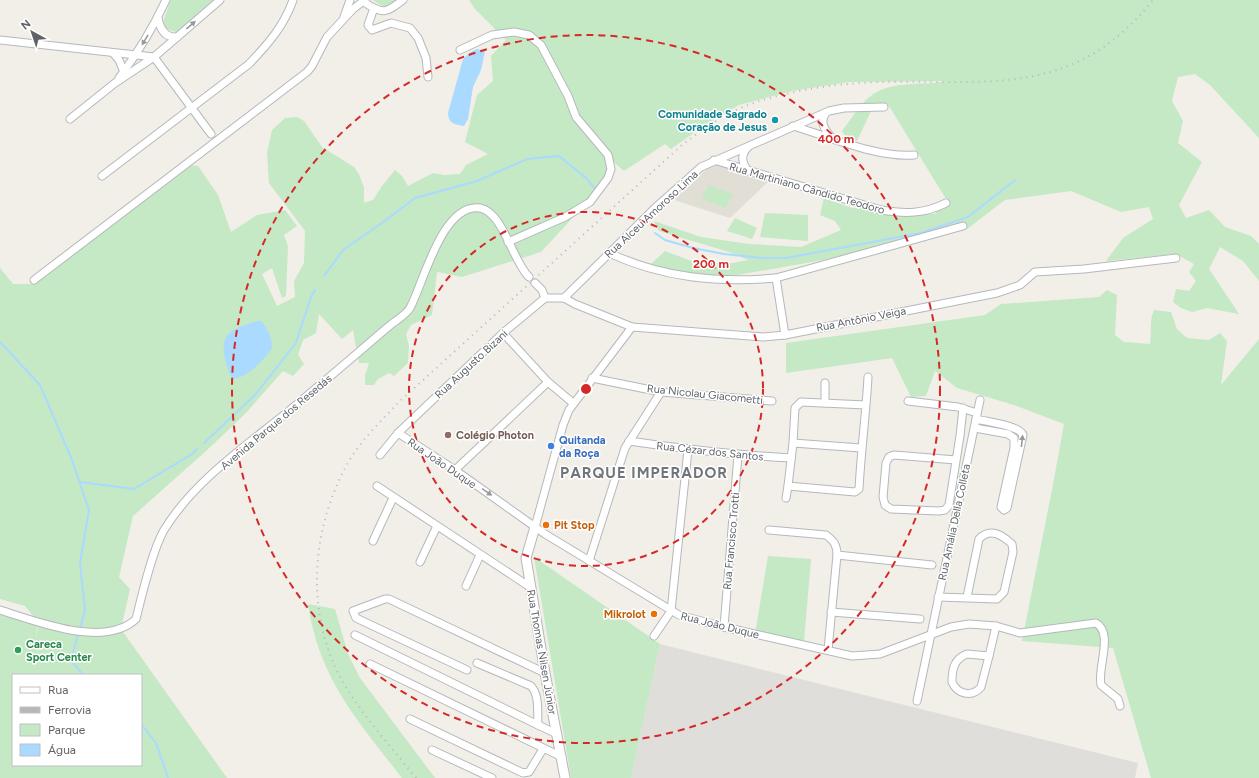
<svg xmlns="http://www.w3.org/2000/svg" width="1259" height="778" font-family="Figtree,sans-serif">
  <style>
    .industrial { fill: #e0deda }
    .education { fill: #e1ded6 }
    .green { fill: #c5e8c5; fill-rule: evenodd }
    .water { fill: #aadaff }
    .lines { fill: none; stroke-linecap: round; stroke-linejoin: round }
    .stream { stroke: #aadaff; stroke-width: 2 }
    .minor-casing { stroke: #b5b8bc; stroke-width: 9 }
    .tertiary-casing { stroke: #b5b8bc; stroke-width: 11 }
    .minor { stroke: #fff; stroke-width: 7 }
    .tertiary { stroke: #fff; stroke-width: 9 }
    .rail { stroke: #b6b7b8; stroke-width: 2; stroke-dasharray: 1 5; stroke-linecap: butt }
    .oneway { fill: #979a9d }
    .ring { fill: none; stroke: #d62828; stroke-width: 2; stroke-dasharray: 7 5 }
    .culture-dot { fill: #0f9aa8; stroke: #fff; stroke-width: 1.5 }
    .education-dot { fill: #8d6e63; stroke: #fff; stroke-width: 1.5 }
    .shop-dot { fill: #3f7fe0; stroke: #fff; stroke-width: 1.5 }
    .food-dot { fill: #e8710a; stroke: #fff; stroke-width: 1.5 }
    .leisure-dot { fill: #2e9e5b; stroke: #fff; stroke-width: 1.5 }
    .labels { text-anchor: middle; stroke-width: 3; stroke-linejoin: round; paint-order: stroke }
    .culture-label { font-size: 11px; font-weight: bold; fill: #0d838f; stroke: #fff; text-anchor: end }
    .street-label { font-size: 11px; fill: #5f6368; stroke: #fff }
    .education-label { font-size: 11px; font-weight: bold; fill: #785e54; stroke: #fff; text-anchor: start }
    .shop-label { font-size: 11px; font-weight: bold; fill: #366cbe; stroke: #fff; text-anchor: start }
    .food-label { font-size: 11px; font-weight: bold; fill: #c56008; stroke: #fff; text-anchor: start }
    .leisure-label { font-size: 11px; font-weight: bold; fill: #27864d; stroke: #fff; text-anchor: start }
    .district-label { font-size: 15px; font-weight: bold; letter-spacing: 1px; fill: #70757a; stroke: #fff }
    .centre { fill: #d62828; stroke: #fff; stroke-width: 2 }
    .ring-label { font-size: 12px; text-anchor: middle; font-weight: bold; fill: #d62828; stroke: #fff; stroke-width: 3; stroke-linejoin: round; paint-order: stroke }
  </style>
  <rect width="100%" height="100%" fill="#f1efe8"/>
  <path class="industrial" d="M660 644 1138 763 1135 778H631Z"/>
  <path class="education" d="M713 163 770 180 730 218 674 200Z"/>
  <g class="green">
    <path d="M171 0H217L176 32 166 29 163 22Z"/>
    <path d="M373 0H403L389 11Z"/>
    <path d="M469 0H1259V138L1210 85 1195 74 1178 77 1172 101 1183 121 1178 143 1202 162 1179 205 1186 218 1209 210 1225 227 1251 236 1259 244V281L1243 261 1220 247 1209 269 1239 314 1207 308 1192 312 1181 308 1173 302 1176 289 1189 291 1196 281 1189 272 1194 264 1176 254 1106 261 1123 238 1153 219 1149 207 1121 212 1071 191 1005 200 967 229 818 261 720 278 684 273 651 264 665 251 694 262 733 263 748 260 729 252 659 231 654 221 701 237 749 244 801 247 841 230 835 221 820 215 824 198 852 208 935 214 946 199 889 106 871 111 857 141 846 138 842 131C866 99 869 87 912 84 922 83 936 84 945 81L849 82 792 91 739 105 705 125 671 149 665 144 624 171 609 158V170L603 185 541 252 462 277 437 272 432 315 411 325 406 334 409 346 408 363 394 376 389 373 378 379 374 385H365V375L369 363H359L353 330 342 339 319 314 316 333 303 340 298 355 304 364 293 376 283 371 244 415 206 451 133 516 119 577 130 589 121 629 227 778H0V613L37 624 36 642 38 622 25 606 0 599V268L13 284H35L188 165 198 166 218 195 231 232 257 215 285 210 297 226 284 235 288 246 286 296 282 298 272 268 262 274 277 306 295 297 294 281 304 263 305 231 269 183 267 153 272 130 285 118 297 117 304 121 322 147 354 167 359 174 364 188V203L373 200 382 186 395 170 402 176 408 186 433 173 444 175 460 174 466 165 488 154 465 142 477 95 493 81 491 56 506 40 475 9ZM13 675H141V765H13Z"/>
    <path d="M709 185 733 194 725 208 701 198Z"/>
    <path d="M765 213 808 215V241L760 237Z"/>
    <path d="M735 218 757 228 752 239 727 231Z"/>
    <path d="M1107 290 1117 295 1115 335 1124 342 1150 344C1152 332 1149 321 1154 310L1171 312 1177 329 1187 338 1209 340 1220 333 1227 341 1221 385 1259 339V778H1151L1113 648 1022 641 1052 490 1064 424 1014 405 957 388 935 371 926 396 911 397 892 358 786 373V343L985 315 1001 304 1099 297Z"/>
    <path d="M768 556 811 559 804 641 755 634Z"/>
    <path d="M534 557 660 644 631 778H571Z"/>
    <path d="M308 604 335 609 348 654 360 678 435 778H402C358 721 319 679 308 604Z"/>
  </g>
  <g class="water">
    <path d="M477 49 485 51 481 70 473 87 468 119 464 126C454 124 449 124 448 113L463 59 469 53Z"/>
    <path d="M257 321H261C268 329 272 337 272 348 265 359 247 378 233 379 228 373 227 366 225 359 219 331 234 329 257 321Z"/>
  </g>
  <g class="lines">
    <g class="stream">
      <path d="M655 233 665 240 693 248 724 254 762 258H786L921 233 968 217 1015 180"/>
      <path d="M324 276 343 250 382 223 415 198 477 181 527 159 559 156 586 178 596 190"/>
      <path d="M0 342 40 385 72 460 89 510 80 563 85 610 80 629"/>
      <path d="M204 443 255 395 296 343 311 297 315 290"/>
      <path d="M80 482 134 489 192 454 197 449"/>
      <path d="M78 634 71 660 83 675"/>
      <path d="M141 724 156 743 168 778"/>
    </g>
    <g class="minor-casing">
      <g id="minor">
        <path d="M364 2C383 15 386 13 403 0"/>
        <path d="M374 8 368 25 372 30 391 23 410 28 418 38 426 58 428 77"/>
        <path d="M344 17 350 0"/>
        <path d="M158 18C160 29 165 38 177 37"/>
        <path d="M0 40 154 57 211 134"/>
        <path d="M460 50 492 35 514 32 529 35 541 45 568 96 576 117 608 155 611 169 608 178 590 202 565 217 508 242"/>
        <path d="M113 53 119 60 124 72"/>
        <path d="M119 78C137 54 153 28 166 0"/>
        <path d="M826 113C819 122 825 130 831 137"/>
        <path d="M70 119 115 83 154 57 220 0"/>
        <path d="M793 126C830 137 877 158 914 155"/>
        <path d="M748 147C740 155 742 163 748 171"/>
        <path d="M714 160 881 210C905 214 924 214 946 203"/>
        <path d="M102 176 249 64C268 44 284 26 293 0"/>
        <path d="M609 253C663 278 718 283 776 278L963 226"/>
        <path d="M776 278 785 335"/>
        <path d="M34 280 307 72 312 66 327 37 353 9 365 0"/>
        <path d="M535 283 542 290 545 298"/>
        <path d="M545 298H564L575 304 632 327 763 337 785 335 997 293 1020 285 1035 272 1084 269 1176 258"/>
        <path d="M564 298 657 206 701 167 829 111 844 108 884 107"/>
        <path d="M503 333 548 382 573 403"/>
        <path d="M592 378 661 392 772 401"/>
        <path d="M908 401 958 407 977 413"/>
        <path d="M825 403V383"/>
        <path d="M866 405 801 402 795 408 793 443 788 486 855 492 859 489C861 451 866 414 868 377"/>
        <path d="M975 428 1008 434 1014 438V448L1001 507 1004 510 1007 508 1023 435C1019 425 987 422 976 419"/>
        <path d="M398 433 455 470 545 534 679 615 724 627 852 656 880 654 951 627 969 624 996 626 1020 633 1096 623C1114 633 1097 668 1101 685L1118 699 1120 706"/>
        <path d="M629 441C683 449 736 455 791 458"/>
        <path d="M793 443 861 448"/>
        <path d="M380 455 398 433 503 333 545 298"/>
        <path d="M956 460 894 455 889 457 886 463 883 497 885 505 891 509 939 511 945 510 949 505 960 436 963 408"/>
        <path d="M455 470 548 382"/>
        <path d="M377 486 530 587"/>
        <path d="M786 498 788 486"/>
        <path d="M535 527 563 425 569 410 632 327"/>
        <path d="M769 530 826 535C834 541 837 545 837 555L828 650"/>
        <path d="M373 541 393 498"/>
        <path d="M837 555 932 565"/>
        <path d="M589 561 625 448 661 392"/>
        <path d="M420 562 437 526"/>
        <path d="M466 586 480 555"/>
        <path d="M938 597 997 599 1004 592 1013 552 1012 544C1002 535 990 527 979 539L967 597"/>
        <path d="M0 610C36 621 104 649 136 619 142 595 152 551 164 530 194 481 246 446 290 410 323 383 355 355 388 327 395 321 406 315 410 308 424 282 442 203 480 208 503 212 513 262 529 277"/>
        <path d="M831 612 920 619"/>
        <path d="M724 627 738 455"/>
        <path d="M355 635 538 725C537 712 540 696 531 686L477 663"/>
        <path d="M654 636 671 611 688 450"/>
        <path d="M967 654 989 656 981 687C972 698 957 694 952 682 952 669 954 659 967 654Z"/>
        <path d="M989 656 996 626"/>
        <path d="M370 664 562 757"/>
        <path d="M467 670 356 618 353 611 385 599H389L545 673"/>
        <path d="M917 701 980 400"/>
        <path d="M410 719 523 773 529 772 543 749"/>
        <path d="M538 725 557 734"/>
        <path d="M432 750 492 778"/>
      </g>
    </g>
    <g class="tertiary-casing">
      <path id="tertiary" d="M535 527 526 558 545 673 565 778"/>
    </g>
    <use href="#minor" class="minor"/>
    <use href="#tertiary" class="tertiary"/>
    <path class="rail" d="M416 778C389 744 357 710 337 671 305 604 313 524 349 461 362 439 382 420 400 401L682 145C697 134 713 122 730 113 760 97 813 87 847 84 967 73 1064 111 1153 0"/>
  </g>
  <defs><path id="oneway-solid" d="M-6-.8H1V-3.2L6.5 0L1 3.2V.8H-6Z"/></defs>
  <g class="oneway">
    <use href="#oneway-solid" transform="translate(191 25) rotate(-41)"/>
    <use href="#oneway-solid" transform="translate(145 40) rotate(121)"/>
    <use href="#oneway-solid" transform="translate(1022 441) rotate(-84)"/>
    <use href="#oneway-solid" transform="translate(487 492) rotate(35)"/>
  </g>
  <g class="ring">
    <circle cx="586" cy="389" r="177"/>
    <circle cx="586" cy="389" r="354"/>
  </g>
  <circle class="culture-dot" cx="775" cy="120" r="4"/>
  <circle class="education-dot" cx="448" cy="435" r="4"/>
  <circle class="shop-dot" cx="551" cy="446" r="4"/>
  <g class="food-dot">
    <circle cx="546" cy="525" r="4"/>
    <circle cx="654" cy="614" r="4"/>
  </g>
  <circle class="leisure-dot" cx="18" cy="650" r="4"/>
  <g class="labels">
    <g class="culture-label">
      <text x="767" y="118">Comunidade Sagrado<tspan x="767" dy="13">Coração de Jesus</tspan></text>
    </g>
    <g class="street-label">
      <text transform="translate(807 188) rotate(16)" y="4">Rua Martiniano Cândido Teodoro</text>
      <text transform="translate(651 214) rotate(-43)" y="4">Rua Alceu Amoroso Lima</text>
      <text transform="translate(861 319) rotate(-11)" y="4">Rua Antônio Veiga</text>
      <text transform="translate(471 364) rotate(-43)" y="4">Rua Augusto Bizani</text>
      <text transform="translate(705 394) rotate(6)" y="4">Rua Nicolau Giacometti</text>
      <text transform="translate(276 422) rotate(-40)" y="4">Avenida Parque dos Resedás</text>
      <text transform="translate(710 451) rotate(6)" y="4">Rua Cézar dos Santos</text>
      <text transform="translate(442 463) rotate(34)" y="4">Rua João Duque</text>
      <text transform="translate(954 522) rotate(-78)" y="4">Rua Amália Della Colleta</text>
      <text transform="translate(731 541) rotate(-85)" y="4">Rua Francisco Trotti</text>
      <text transform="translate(720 625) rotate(14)" y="4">Rua João Duque</text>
      <text transform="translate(542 652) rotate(80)" y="4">Rua Thomas Nilsen Júnior</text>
    </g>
    <g class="education-label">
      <text x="456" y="439">Colégio Photon</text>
    </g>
    <g class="shop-label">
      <text x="559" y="444">Quitanda<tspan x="559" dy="13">da Roça</tspan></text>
    </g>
    <g class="food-label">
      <text x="554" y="529">Pit Stop</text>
      <text x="646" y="618" text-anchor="end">Mikrolot</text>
    </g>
    <g class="leisure-label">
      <text x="26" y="648">Careca<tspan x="26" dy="13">Sport Center</tspan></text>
    </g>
    <g class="district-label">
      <text x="644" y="478">PARQUE IMPERADOR</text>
    </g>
  </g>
  <circle cx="586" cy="389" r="6" class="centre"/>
  <g class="ring-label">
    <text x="836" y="143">400 m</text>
    <text x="711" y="268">200 m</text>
  </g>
  <rect x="12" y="674" width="130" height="92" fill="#ffffff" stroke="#bfc1c3"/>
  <rect x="20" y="687" width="20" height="6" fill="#ffffff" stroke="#bfc1c3"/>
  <text x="48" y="694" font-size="12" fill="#5f6368">Rua</text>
  <rect x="20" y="707" width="20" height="6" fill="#b6b7b8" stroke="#bfc1c3"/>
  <text x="48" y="714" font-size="12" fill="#5f6368">Ferrovia</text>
  <rect x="20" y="724" width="20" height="12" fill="#c5e8c5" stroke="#bfc1c3"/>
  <text x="48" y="734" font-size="12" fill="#5f6368">Parque</text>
  <rect x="20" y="744" width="20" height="12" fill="#aadaff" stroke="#bfc1c3"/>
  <text x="48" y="754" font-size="12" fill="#5f6368">Água</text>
  <g transform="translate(32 32) rotate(320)" stroke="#ffffff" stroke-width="3" paint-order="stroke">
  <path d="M0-3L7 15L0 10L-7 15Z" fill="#5f6368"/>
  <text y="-6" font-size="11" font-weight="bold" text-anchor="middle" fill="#5f6368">N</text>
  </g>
</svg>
